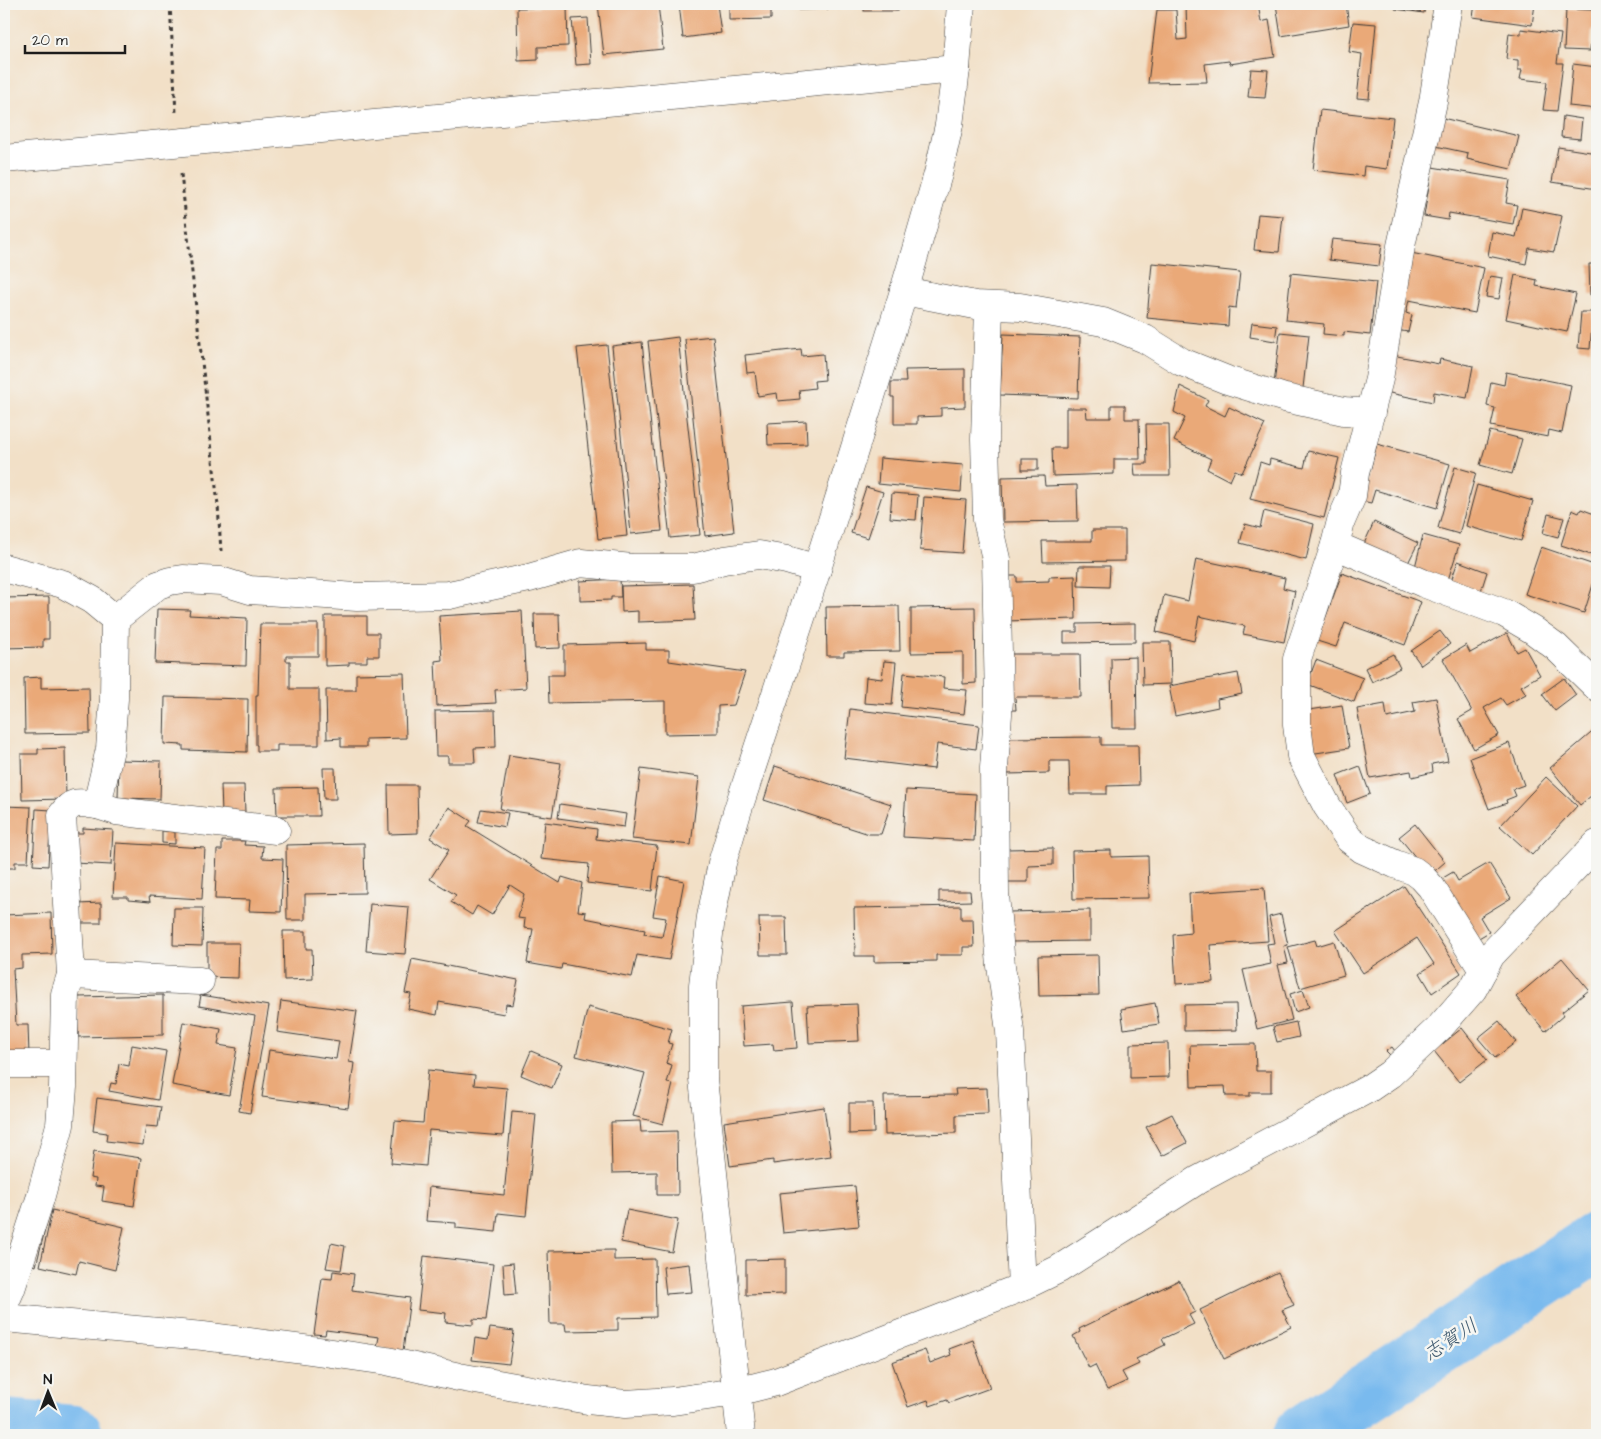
<svg xmlns="http://www.w3.org/2000/svg" width="1601" height="1439" font-family="'Architects Daughter','Klee One',sans-serif">
  <style>
    .lines { fill: none; stroke-linecap: round; stroke-linejoin: round }
    .river { stroke: #79baee; stroke-width: 60 }
    .building { fill: #eaa978 }
    .minor-casing { stroke: #3c3936; stroke-width: 29 }
    .path { stroke: #3c3936; stroke-width: 3; stroke-dasharray: 4 4; stroke-linecap: butt }
    .minor { stroke: #fff; stroke-width: 28 }
    .labels { text-anchor: middle; stroke-width: 5; stroke-linejoin: round; paint-order: stroke }
    .water-label { font-size: 20px; font-style: italic; fill: #415b70; stroke: #f6f6f2 }
  </style>
  <rect width="100%" height="100%" fill="#f6f6f2"/>
  <filter id="ink" filterUnits="userSpaceOnUse"><feTurbulence type="fractalNoise" baseFrequency=".02" numOctaves="2"/><feDisplacementMap in="SourceGraphic" scale="10" xChannelSelector="R" yChannelSelector="G"/><feConvolveMatrix kernelMatrix="1 2 1 2 8 2 1 2 1" color-interpolation-filters="sRGB"/></filter>
  <filter id="wash" filterUnits="userSpaceOnUse"><feTurbulence type="fractalNoise" baseFrequency=".0096" numOctaves="4" result="noise"/><feDisplacementMap in="SourceGraphic" scale="20" xChannelSelector="R" yChannelSelector="G"/><feGaussianBlur stdDeviation="1.12" result="paint"/><feColorMatrix in="noise" values="0 0 0 0 0 0 0 0 0 0 0 0 0 0 0 0 0 1.4 0 .05"/><feComposite in="paint" operator="in"/></filter>
  <g filter="url(#wash)">
    <rect width="100%" height="100%" fill="#f2e0c7"/>
    <g class="lines">
      <g class="river">
        <path d="M4 1429 73 1435"/>
        <path d="M1303 1435 1597 1242"/>
      </g>
    </g>
    <g id="blocks">
      <g class="building">
        <path d="M598 4H658L663 49 604 55Z"/>
        <path d="M679 4H717L721 33 683 38Z"/>
        <path d="M729 4H771V19L729 20Z"/>
        <path d="M798 4H839V9L798 10Z"/>
        <rect x="864" y="4" width="34" height="7"/>
        <path d="M1194 4H1258L1261 22 1269 20 1275 57 1230 64 1229 61 1205 64 1207 82 1148 83 1157 10H1176L1178 40 1187 39 1186 5Z"/>
        <path d="M1276 4H1346L1349 25 1281 36Z"/>
        <path d="M1396 4H1425L1424 13 1395 9Z"/>
        <path d="M1475 4H1535L1532 25 1473 17Z"/>
        <path d="M1592 4H1597V30L1592 29 1590 51 1564 50 1566 9 1592 10Z"/>
        <path d="M567 7 568 46 538 47V60L518 61 517 8Z"/>
        <path d="M588 18 591 64 576 65 572 19Z"/>
        <path d="M1353 22 1376 24 1369 99 1357 98 1362 54 1349 52Z"/>
        <path d="M1521 29 1561 34 1557 63H1563L1557 111 1543 110 1547 82 1520 79 1522 70H1518V60L1506 59 1509 33 1521 35Z"/>
        <path d="M1573 64 1597 67V109L1569 106Z"/>
        <path d="M1251 69 1268 70 1265 98 1248 97Z"/>
        <path d="M1320 110 1393 118 1387 169 1364 166 1363 176 1313 170Z"/>
        <path d="M1563 116 1582 119 1580 139 1561 137Z"/>
        <path d="M1438 117 1519 136 1511 169 1467 159 1468 153 1431 145Z"/>
        <path d="M1558 147 1597 153V189L1552 182Z"/>
        <path d="M1432 167 1510 180 1506 203 1517 205 1513 224 1449 213 1448 220 1424 216Z"/>
        <path d="M1522 208 1562 216 1554 252 1529 248 1526 264 1488 256 1492 232 1516 237Z"/>
        <path d="M1258 214 1283 216 1279 252 1254 250Z"/>
        <path d="M1332 239 1382 244 1379 266 1329 260Z"/>
        <path d="M1411 253 1484 268 1475 313 1409 300 1406 313 1412 315 1408 332 1396 330Z"/>
        <path d="M1152 263 1240 272 1236 308 1229 307 1228 326 1147 318Z"/>
        <path d="M1589 264H1597V295H1590Z"/>
        <path d="M1291 273 1376 282 1370 335 1344 332V336L1323 334 1324 324 1286 320Z"/>
        <path d="M1515 275 1537 280 1536 286 1576 294 1567 332 1506 319Z"/>
        <path d="M1490 276 1503 278 1499 299 1486 297Z"/>
        <path d="M1581 312H1593L1590 349 1578 348Z"/>
        <path d="M1252 323 1277 326 1275 341 1250 337Z"/>
        <path d="M1280 332 1309 335 1303 388 1274 385Z"/>
        <path d="M1003 334 1080 337 1078 398 1000 395Z"/>
        <path d="M713 336 734 532 705 536 685 339Z"/>
        <path d="M678 337 700 535 670 538 648 341Z"/>
        <path d="M642 342 662 531 631 534 612 346Z"/>
        <path d="M607 345 627 536 598 539 577 348Z"/>
        <path d="M801 349 802 356 823 354 825 380 814 381 815 388 799 390 800 399 778 401 777 393 758 396 755 372 747 373 745 355Z"/>
        <path d="M1392 355 1439 364 1440 359 1473 366 1467 398 1434 392 1433 402 1385 392Z"/>
        <path d="M965 369V407L941 408V416L917 417V424H894V397H891V382H906L905 370Z"/>
        <path d="M1506 372 1571 385 1562 433 1549 430 1548 437 1491 426 1495 408 1487 406 1491 382 1504 385Z"/>
        <path d="M1180 386 1208 400 1205 406 1225 416 1229 407 1265 424 1242 473 1235 470 1230 481 1207 469 1211 459 1174 441 1185 418 1174 412Z"/>
        <path d="M1111 405H1125V419H1139L1140 459H1114V474L1053 476 1052 448H1066V408H1086L1087 418H1111Z"/>
        <path d="M806 421 807 444 768 445 767 423Z"/>
        <path d="M1146 424H1169L1170 476H1135L1134 464H1147Z"/>
        <path d="M1490 431 1522 439 1512 474 1480 465Z"/>
        <path d="M1377 444 1450 464 1437 508 1375 490 1371 503 1362 501Z"/>
        <path d="M1308 451 1339 458 1324 518 1250 499 1260 462 1269 465 1270 459 1304 468Z"/>
        <path d="M880 458 963 465 961 492 878 484Z"/>
        <rect x="1022" y="459" width="16" height="11"/>
        <path d="M1455 467 1476 473 1459 534 1438 528Z"/>
        <path d="M1044 476 1045 486 1077 485 1078 521 1003 522 1002 477Z"/>
        <path d="M1477 485 1533 501 1521 541 1466 526Z"/>
        <path d="M866 487 883 492 868 538 851 533Z"/>
        <path d="M892 493 918 495 916 520 890 518Z"/>
        <path d="M924 497 966 500 962 553 920 550Z"/>
        <path d="M1581 509 1597 515V557L1561 545 1572 510 1579 513Z"/>
        <path d="M1264 511 1314 524 1306 560 1240 543 1245 524 1260 528Z"/>
        <path d="M1548 514 1564 518 1558 537 1543 533Z"/>
        <path d="M1374 522 1418 543 1406 567 1363 546Z"/>
        <path d="M1092 530H1125V561L1043 562 1042 541H1092Z"/>
        <path d="M1423 535 1459 545 1448 580 1414 571Z"/>
        <path d="M1541 547 1597 566V572L1584 613 1525 594Z"/>
        <path d="M1196 559 1285 578 1283 588 1295 591 1284 642 1243 634 1245 626 1199 616 1194 641 1156 632 1164 595 1188 601Z"/>
        <path d="M1458 561 1487 572 1480 594 1450 584Z"/>
        <path d="M1079 566H1110L1109 587 1078 586Z"/>
        <path d="M1342 573 1421 602 1405 645 1345 623 1336 647 1317 641Z"/>
        <path d="M1004 576H1017V582L1049 581V577L1075 576 1076 619 1005 621Z"/>
        <path d="M620 579 621 597H611V600L580 601V581Z"/>
        <path d="M693 584 695 620 638 622V611L622 612 621 586Z"/>
        <path d="M49 597V639H43V647L4 648V598Z"/>
        <path d="M899 606 900 651 844 652V656H827L826 607Z"/>
        <path d="M975 607 976 683 963 684V652L911 653V608Z"/>
        <path d="M157 609 190 610 189 615 247 618 246 666 155 663Z"/>
        <path d="M522 611 526 688 495 690 496 703 437 706 435 661 442 660 439 616Z"/>
        <path d="M534 614H559L560 648 535 649Z"/>
        <path d="M325 616H367V633H379V656H367V662H349V665L325 666Z"/>
        <path d="M1135 623V642L1064 643V632H1077V624Z"/>
        <path d="M260 624H318V656H286V661H290V689H319V745H277V751H257V745H256V695H258Z"/>
        <path d="M1440 631 1450 644 1421 665 1411 651Z"/>
        <path d="M1507 633 1517 652 1525 648 1540 675 1521 686 1526 694 1506 705 1501 698 1484 708 1499 735 1474 749 1458 719 1472 711 1443 659 1466 645 1470 653Z"/>
        <path d="M1142 642H1170L1171 684 1143 685Z"/>
        <path d="M646 643V650H669V661L745 672 734 705 718 706V733L665 734V701L549 703 548 675H564V645Z"/>
        <path d="M1007 654H1080L1081 697H1015L1016 710H1008Z"/>
        <path d="M1393 654 1400 668 1372 682 1365 668Z"/>
        <path d="M1136 657 1137 728H1112L1111 658Z"/>
        <path d="M1316 660 1363 678 1354 702 1307 684Z"/>
        <path d="M884 661 896 662 892 705 864 703 866 677 882 679Z"/>
        <path d="M404 673 406 738 366 739V747H341V738L327 739 326 690H356V674Z"/>
        <path d="M904 673 944 677 943 688 967 690 964 714 901 707Z"/>
        <path d="M1238 673 1242 694 1217 699 1218 707 1175 716 1169 686Z"/>
        <path d="M41 677V688L89 687 90 733 25 734 24 678Z"/>
        <path d="M1564 678 1576 695 1555 711 1542 694Z"/>
        <path d="M165 697 248 699 247 752 183 750V745L164 744Z"/>
        <path d="M1436 698 1448 761 1432 764 1433 772 1412 777 1411 771 1370 778 1357 709 1385 704 1387 718 1415 712 1413 702Z"/>
        <path d="M1342 705 1349 748 1309 754 1303 711Z"/>
        <path d="M850 709 979 725 976 749 937 744 934 769 844 758Z"/>
        <path d="M495 710 496 747 474 748 475 763H448V756H436L435 711Z"/>
        <path d="M1597 728V791L1580 805 1550 768Z"/>
        <path d="M1101 737V745H1138L1139 785 1107 786V794H1070L1069 761H1049V773L1007 774V738Z"/>
        <rect x="4" y="741" width="3" height="44"/>
        <path d="M1509 743 1524 785 1513 789 1516 796 1506 800 1507 803 1489 809 1470 758Z"/>
        <path d="M65 748 66 799 22 800 21 754H38V749Z"/>
        <path d="M509 755 561 763 552 817 500 809Z"/>
        <path d="M119 760 161 761 160 799 118 798Z"/>
        <path d="M775 766 891 804 881 834H869L764 800Z"/>
        <path d="M1360 766 1370 794 1347 803 1337 775Z"/>
        <path d="M323 768H335L336 799H324Z"/>
        <path d="M641 769 699 777 691 845 632 839Z"/>
        <path d="M1546 777 1577 806 1532 855 1500 826Z"/>
        <path d="M221 785H244L245 813H222Z"/>
        <path d="M388 785H417L418 833 389 834Z"/>
        <path d="M318 787 319 816H277L276 788Z"/>
        <path d="M906 790 976 794 974 841 903 837Z"/>
        <path d="M560 804 626 814 624 827 558 818Z"/>
        <path d="M4 806 31 807 28 862H15V868H4Z"/>
        <path d="M449 807 471 821 467 826 560 883 562 877 582 883 578 911 586 912 585 918 645 930 644 934 662 937 666 918 653 916 660 876 684 881 669 960 637 955 632 977 562 964 561 969 527 963 533 929 524 928 525 919 518 918 524 894 510 885 492 915 477 906 472 915 451 902 456 895 430 879 449 850 430 838Z"/>
        <path d="M36 809 51 810 48 866 33 865Z"/>
        <path d="M481 809 508 813 505 827 478 822Z"/>
        <path d="M545 822 597 829 596 839 657 846 652 891 587 883 589 864 541 859Z"/>
        <path d="M1415 824 1445 862 1430 875 1399 837Z"/>
        <path d="M83 828 113 830 111 865 75 863 76 833H83Z"/>
        <path d="M162 831 175 832V844L162 843Z"/>
        <path d="M222 841H245L244 845 263 846 262 858 283 859 281 912 249 911 250 900 215 899 217 850H222Z"/>
        <path d="M116 843 205 848 202 899 149 896 150 902 128 900V897H113Z"/>
        <path d="M364 843 365 893 305 894V920H287L286 845Z"/>
        <path d="M1053 848V865L1028 866V882H1008L1007 849Z"/>
        <path d="M1111 850V857L1148 856 1149 898 1073 899 1072 851Z"/>
        <path d="M1489 863 1511 898 1480 917 1489 932 1472 942 1436 882 1453 872 1458 881Z"/>
        <path d="M1404 886 1461 973 1432 993 1420 973 1434 964 1417 938 1363 973 1335 931Z"/>
        <path d="M1264 888 1268 941 1210 945 1213 982 1176 984 1173 935 1191 933 1189 893Z"/>
        <path d="M939 891H970L971 901 939 902Z"/>
        <path d="M101 903V923H79L78 904Z"/>
        <path d="M370 904 409 907 405 954 366 951Z"/>
        <path d="M961 906V919H973L974 947H963V955H936V961L874 962V956H855L854 908Z"/>
        <path d="M174 908H203L202 946 173 945Z"/>
        <path d="M1090 910V941L1010 942 1009 912Z"/>
        <path d="M51 913 52 954 22 955V968L13 969 16 1025H28L29 1055 4 1056V915Z"/>
        <path d="M1281 914 1288 945 1284 946 1288 963 1278 965 1292 1020 1257 1029 1243 970 1271 964 1267 944 1274 943 1269 917Z"/>
        <path d="M759 917H786L787 955H760Z"/>
        <path d="M283 931H306V949H312L313 979 284 980Z"/>
        <path d="M1315 940 1317 946 1334 941 1344 975 1300 988 1288 947Z"/>
        <path d="M207 943H239L238 978 207 977Z"/>
        <path d="M1098 955 1099 995 1039 996 1038 956Z"/>
        <path d="M1562 958 1589 990 1562 1012 1564 1015 1545 1031 1516 997Z"/>
        <path d="M412 959 518 980 513 1005 506 1004 504 1014 439 1002 437 1015 408 1009 411 994 405 993Z"/>
        <path d="M1303 990 1309 1007 1295 1012 1290 994Z"/>
        <path d="M163 995V1035L78 1037V997Z"/>
        <path d="M201 995 269 1006 250 1113 239 1111 255 1016 199 1006Z"/>
        <path d="M281 1001 357 1011 349 1062 354 1063 348 1108 262 1097 269 1050 336 1059 339 1041 277 1032Z"/>
        <path d="M793 1002 797 1048 774 1050 773 1044 744 1046 741 1006Z"/>
        <path d="M1155 1003 1159 1024 1124 1029 1121 1009Z"/>
        <path d="M857 1004 859 1041 809 1043 807 1006Z"/>
        <path d="M1236 1004 1237 1030 1184 1031V1005Z"/>
        <path d="M588 1007 672 1029 668 1043 672 1044 666 1063 672 1065 667 1083 673 1084 663 1124 633 1116 645 1073 576 1056Z"/>
        <path d="M1499 1021 1516 1042 1495 1058 1478 1038Z"/>
        <path d="M183 1022 221 1029 218 1045 237 1048 229 1095 172 1085Z"/>
        <path d="M1296 1022 1299 1037 1277 1042 1273 1027Z"/>
        <path d="M1462 1028 1487 1060 1459 1082 1434 1051Z"/>
        <path d="M1168 1043 1169 1077 1130 1078V1044Z"/>
        <path d="M1255 1044 1256 1071H1271V1092H1250V1096H1226L1225 1086 1191 1087 1190 1045Z"/>
        <path d="M132 1045 166 1051 158 1100 109 1091 111 1083 116 1084 119 1064 129 1066Z"/>
        <path d="M1392 1047 1395 1051 1390 1055 1386 1051Z"/>
        <path d="M531 1051 562 1064 552 1088 521 1075Z"/>
        <path d="M428 1070 475 1075 474 1085 507 1088 503 1136 429 1130 426 1166 391 1163 395 1121 423 1123Z"/>
        <path d="M987 1088 988 1114 956 1115V1133L885 1135 884 1096 956 1095 955 1089Z"/>
        <path d="M97 1098 161 1107 158 1127 146 1126 143 1145 106 1141 107 1133 93 1131Z"/>
        <path d="M849 1103H873L874 1133 849 1134Z"/>
        <path d="M824 1107 831 1156 773 1164V1160L730 1166 724 1122Z"/>
        <path d="M512 1112 536 1114 526 1216 498 1213 496 1232 456 1228V1223L426 1221 429 1187 504 1195Z"/>
        <path d="M1172 1114 1187 1143 1162 1156 1146 1127Z"/>
        <path d="M640 1121 641 1132 677 1131 678 1195H657V1172L612 1173 611 1122Z"/>
        <path d="M94 1151 141 1158 134 1206 102 1201 104 1187 95 1186 96 1179 90 1178Z"/>
        <path d="M855 1186 859 1226 783 1233 779 1193Z"/>
        <path d="M52 1210 124 1227 115 1270 79 1261 76 1274 40 1266Z"/>
        <path d="M627 1210 678 1220 672 1252 621 1242Z"/>
        <path d="M42 1221 47 1222 36 1266 30 1264Z"/>
        <path d="M331 1243 345 1246 341 1270 326 1268Z"/>
        <path d="M614 1250V1260L655 1259 656 1317 618 1318V1330L566 1331 565 1324H550L548 1251Z"/>
        <path d="M424 1256 493 1264 486 1320 473 1319V1325L445 1322 446 1313 418 1310Z"/>
        <path d="M785 1259V1294L746 1295V1260Z"/>
        <path d="M513 1263 516 1294 505 1295 503 1264Z"/>
        <path d="M689 1264 692 1292 666 1294 663 1267Z"/>
        <path d="M333 1271 354 1274 352 1290 410 1298 403 1351 377 1347 379 1337 326 1330 325 1335 314 1334 322 1278 332 1279Z"/>
        <path d="M1278 1272 1294 1305 1282 1310 1291 1327 1224 1359 1200 1310Z"/>
        <path d="M1179 1280 1195 1312 1189 1315 1194 1324 1162 1339 1165 1345 1136 1359 1139 1364 1122 1372 1127 1381 1107 1390 1095 1365 1089 1368 1073 1336 1080 1332 1079 1329Z"/>
        <path d="M490 1328 514 1331 509 1364 472 1360 475 1338 488 1340Z"/>
        <path d="M973 1340 990 1388 949 1403 947 1400 930 1406 928 1400 908 1407 892 1362 925 1350 930 1363 951 1355 949 1349Z"/>
      </g>
    </g>
  </g>
  <g filter="url(#ink)">
    <use href="#blocks" fill-opacity="0" stroke="#3c3936" stroke-width="1"/>
    <g class="lines">
      <g class="minor-casing">
        <g id="minor">
          <path d="M1448 4 1433 102 1401 246 1379 379 1355 473 1352 496 1341 521 1335 545 1423 583 1504 613 1533 630 1556 647 1597 687"/>
          <path d="M4 159 956 69"/>
          <path d="M904 291 975 305 1020 307 1103 322 1145 339 1182 362 1227 380 1285 398 1344 411 1371 413"/>
          <path d="M989 307 985 439 987 520 996 559 999 701 994 768 995 894 1001 966 1010 1031 1022 1287"/>
          <path d="M1335 545 1297 659V725L1301 756 1327 806 1349 839 1362 849 1395 864 1414 871 1422 877 1431 887 1483 970"/>
          <path d="M4 568 63 584 92 600 115 619"/>
          <path d="M97 805 116 811 276 830"/>
          <path d="M71 975 200 981"/>
          <path d="M4 1064H63"/>
          <path d="M4 1305 11 1289 40 1199 60 1125 63 1087 65 994 71 975 62 815C73 799 80 803 97 805L110 749 114 699 115 619 158 585 170 581 183 579 221 581 250 590 357 597 449 595 529 578 581 563 632 568H693L724 560 759 555 787 560 817 569"/>
          <path d="M4 1318 203 1336 311 1350 387 1361 459 1377 588 1400 625 1404 673 1401 736 1392 776 1382 1022 1287 1059 1269 1198 1180 1368 1089 1390 1074 1440 1027 1473 989 1491 955 1597 844"/>
          <path d="M741 1435 703 1079V985L711 917 722 863 738 809 817 569 904 291 938 174 949 125 956 69 961 4"/>
        </g>
      </g>
      <g class="path">
        <path d="M170 4 176 113"/>
        <path d="M181 174 218 505 221 551"/>
      </g>
      <use href="#minor" class="minor"/>
    </g>
  </g>
  <g class="labels">
    <g class="water-label">
      <text transform="translate(1450 1339) rotate(-33)" y="7">志賀川</text>
    </g>
  </g>
  <rect width="1601" height="1439" fill="none" stroke="#f6f6f2" stroke-width="20"/>
  <g transform="translate(48 1392) rotate(359)" stroke="#f6f6f2" stroke-width="4" paint-order="stroke">
  <path d="M0-4L9 19L0 12L-9 19Z" fill="#1c1c1c"/>
  <text y="-8" font-size="14" font-weight="bold" text-anchor="middle" fill="#1c1c1c">N</text>
  </g>
  <path d="M25 45v8h100v-8" fill="none" stroke="#1c1c1c" stroke-width="2.5"/>
  <text x="32" y="45" font-size="15" fill="#1c1c1c" stroke="#f6f6f2" stroke-width="4" paint-order="stroke">20 m</text>
</svg>
